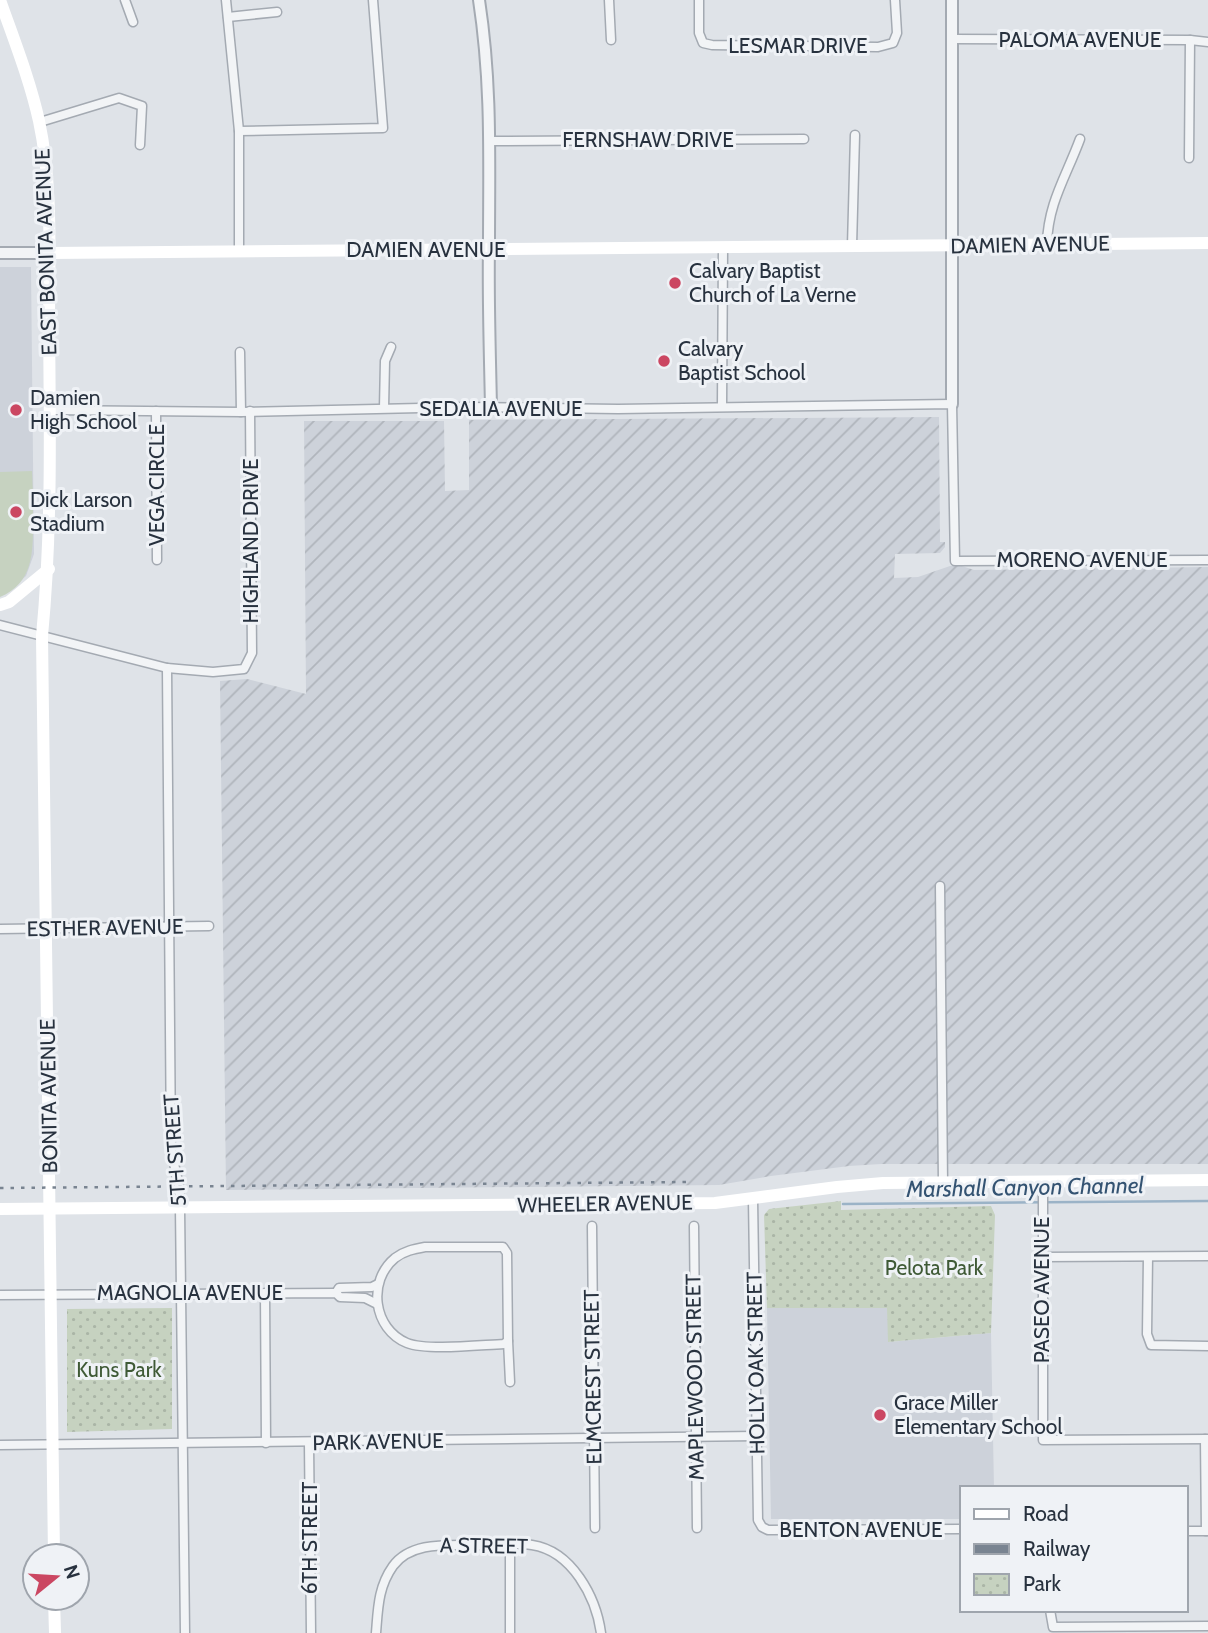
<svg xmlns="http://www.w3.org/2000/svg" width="1208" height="1633" font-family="Cabin,sans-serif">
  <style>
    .built { fill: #cdd2da }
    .industrial { fill: url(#industrial-furrows) }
    .park { fill: url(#park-dots) }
    .garden { fill: #c6d2c0 }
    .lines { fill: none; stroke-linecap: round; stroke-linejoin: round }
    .stream { stroke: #9bb3c7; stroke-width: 2.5 }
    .minor-casing { stroke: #a4aab2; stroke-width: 11 }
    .tertiary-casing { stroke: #a4aab2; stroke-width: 14 }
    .minor { stroke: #f2f4f6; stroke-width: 8 }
    .tertiary { stroke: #f2f4f6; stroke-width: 10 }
    .secondary { stroke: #fff; stroke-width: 12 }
    .rail { stroke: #798491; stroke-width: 2.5; stroke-dasharray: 3.5 7; stroke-linecap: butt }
    .poi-dot { fill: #cb4762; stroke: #eff2f6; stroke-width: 2.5 }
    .labels { text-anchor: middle; stroke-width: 6; stroke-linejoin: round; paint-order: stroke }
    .street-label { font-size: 21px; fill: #28323f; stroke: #eff2f6 }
    .poi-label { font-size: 21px; fill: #28323f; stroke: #eff2f6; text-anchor: start }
    .park-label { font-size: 21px; fill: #3f5a36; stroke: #eff2f6 }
    .water-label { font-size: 23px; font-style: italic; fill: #345372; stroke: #eff2f6 }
  </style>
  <defs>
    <pattern id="industrial-furrows" width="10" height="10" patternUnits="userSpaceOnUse" patternTransform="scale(1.75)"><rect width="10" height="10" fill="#cdd2da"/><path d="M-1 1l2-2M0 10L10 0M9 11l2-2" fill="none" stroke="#b0b5bc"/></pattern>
    <pattern id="park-dots" width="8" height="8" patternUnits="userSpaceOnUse" patternTransform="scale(1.75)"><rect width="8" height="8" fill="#c6d2c0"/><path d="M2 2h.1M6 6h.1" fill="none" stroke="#aab5a6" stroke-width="1.8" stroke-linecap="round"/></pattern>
  </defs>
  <rect width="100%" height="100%" fill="#dfe3e8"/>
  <g class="built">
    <path d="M0 267H31L34 554 26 576 7 592 0 594Z"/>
    <path d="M767 1308H888L889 1342 991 1333 994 1488H961V1519H771Z"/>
  </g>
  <path class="industrial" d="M939 417 940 542H945V547L940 553 895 554 894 578 918 577 950 566H962L974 570 1208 567V1164H881L849 1166 771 1176 719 1185 226 1190 220 681 247 679 306 694 304 421H444L445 491 469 490V420Z"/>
  <g class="park">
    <path d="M841 1201V1210L991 1206 995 1215 991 1333 888 1342 887 1308H767L764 1215 769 1209Z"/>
    <path d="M172 1308V1429L67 1432V1309Z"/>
  </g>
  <path class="garden" d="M32 471C33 488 33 505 33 522 33 553 33 583 0 597V472Z"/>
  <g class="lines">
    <path class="stream" d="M843 1204 1208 1201"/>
    <g class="minor-casing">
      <g id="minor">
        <path d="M125 0 133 22"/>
        <path d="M226 0 239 131V251"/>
        <path d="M609 0 611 40"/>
        <path d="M699 0V33L703 43 712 45 878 47 893 43 897 33 895 0"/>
        <path d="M228 17 277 12"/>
        <path d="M953 39 1190 40 1208 42"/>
        <path d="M40 122 119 98 142 106 140 145"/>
        <path d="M239 131 383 128 373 0"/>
        <path d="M491 141 804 139"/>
        <path d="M1189 158 1190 40"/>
        <path d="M1047 244C1048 203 1066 177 1080 139"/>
        <path d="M852 246 855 135"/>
        <path d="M240 352 241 412"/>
        <path d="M722 406 723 249"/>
        <path d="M384 408 385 361 391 347"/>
        <path d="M50 410 241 412 465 407 618 409 952 404 955 561 1208 560"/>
        <path d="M156 411 157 560"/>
        <path d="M0 625 167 668 213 672 244 669 252 653 250 411"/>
        <path d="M167 668 171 1150 179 1186 180 1208 185 1633"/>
        <path d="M940 886 943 1183"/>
        <path d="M0 929 209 926"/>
        <path d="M1043 1182V1440L1208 1439"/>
        <path d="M753 1199 758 1520 762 1527 768 1530 961 1529"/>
        <path d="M592 1226 595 1528"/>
        <path d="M694 1226 697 1528"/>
        <path d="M425 1247H503L507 1253 508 1341 504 1344C480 1345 427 1351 407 1343 373 1329 367 1281 395 1258 404 1251 414 1249 425 1247Z"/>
        <path d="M1043 1257 1208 1256"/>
        <path d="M1148 1257 1147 1334 1151 1345 1208 1346"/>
        <path d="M265 1293 266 1443"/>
        <path d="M336 1293 339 1288 372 1287 378 1284"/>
        <path d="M0 1295 336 1293 340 1297 365 1298 377 1304"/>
        <path d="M508 1341 510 1382"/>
        <path d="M1205 1439 1206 1531"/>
        <path d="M309 1443 311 1633"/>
        <path d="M0 1445 757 1436"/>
        <path d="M1185 1531H1208"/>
        <path d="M510 1544V1633"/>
        <path d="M1050 1610 1053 1627 1208 1626"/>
        <path d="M376 1633C378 1609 378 1587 393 1566 410 1543 443 1545 468 1545 489 1546 511 1542 532 1545 572 1551 596 1597 601 1633"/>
      </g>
    </g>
    <g class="tertiary-casing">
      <g id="tertiary">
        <path d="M479 0C492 85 489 161 489 247 488 300 490 354 491 408"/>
        <path d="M952 0V404"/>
        <path d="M0 253H49"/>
      </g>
    </g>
    <use href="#minor" class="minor"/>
    <use href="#tertiary" class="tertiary"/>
    <g class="secondary">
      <path d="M0 0C14 40 30 80 39 121 53 186 49 257 49 323 50 427 52 532 42 636L54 1556"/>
      <path d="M49 253 1208 243"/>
      <path d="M0 605 9 602 49 569"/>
      <path d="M0 1209 715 1203 837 1187 883 1183 1208 1180"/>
      <path d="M54 1598 55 1633"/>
    </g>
    <path class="rail" d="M0 1188 688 1182"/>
  </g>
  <g class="poi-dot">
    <circle cx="675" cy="283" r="7"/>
    <circle cx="664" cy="361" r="7"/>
    <circle cx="16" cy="410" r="7"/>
    <circle cx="16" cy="512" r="7"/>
    <circle cx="880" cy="1415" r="7"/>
  </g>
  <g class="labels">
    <g class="street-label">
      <text x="1080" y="47">PALOMA AVENUE</text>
      <text x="798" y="53">LESMAR DRIVE</text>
      <text x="648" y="147">FERNSHAW DRIVE</text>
      <text transform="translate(1030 245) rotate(-1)" y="7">DAMIEN AVENUE</text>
      <text x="426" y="257">DAMIEN AVENUE</text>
      <text transform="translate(46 252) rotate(-92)" y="7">EAST BONITA AVENUE</text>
      <text x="501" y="416">SEDALIA AVENUE</text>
      <text transform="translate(157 485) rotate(-90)" y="7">VEGA CIRCLE</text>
      <text transform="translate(251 541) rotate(-90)" y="7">HIGHLAND DRIVE</text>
      <text x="1082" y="567">MORENO AVENUE</text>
      <text transform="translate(105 928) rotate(-1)" y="7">ESTHER AVENUE</text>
      <text transform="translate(49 1096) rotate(-91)" y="7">BONITA AVENUE</text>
      <text transform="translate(175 1150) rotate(-94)" y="7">5TH STREET</text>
      <text transform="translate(605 1204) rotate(-1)" y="7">WHEELER AVENUE</text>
      <text transform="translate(1042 1290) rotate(-90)" y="7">PASEO AVENUE</text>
      <text x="190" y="1300">MAGNOLIA AVENUE</text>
      <text transform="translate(756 1363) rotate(-91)" y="7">HOLLY OAK STREET</text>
      <text transform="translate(593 1377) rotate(-91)" y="7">ELMCREST STREET</text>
      <text transform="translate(695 1377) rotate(-91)" y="7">MAPLEWOOD STREET</text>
      <text transform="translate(378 1442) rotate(-1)" y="7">PARK AVENUE</text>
      <text x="861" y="1537">BENTON AVENUE</text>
      <text transform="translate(310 1538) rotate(-90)" y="7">6TH STREET</text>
      <text transform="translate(484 1546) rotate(1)" y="7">A STREET</text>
    </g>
    <g class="poi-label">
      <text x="689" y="278">Calvary Baptist<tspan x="689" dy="24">Church of La Verne</tspan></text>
      <text x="678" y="356">Calvary<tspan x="678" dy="24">Baptist School</tspan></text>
      <text x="30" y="405">Damien<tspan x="30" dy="24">High School</tspan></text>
      <text x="30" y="507">Dick Larson<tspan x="30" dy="24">Stadium</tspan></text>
      <text x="894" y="1410">Grace Miller<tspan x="894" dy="24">Elementary School</tspan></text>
    </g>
    <g class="park-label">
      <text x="934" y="1275">Pelota Park</text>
      <text x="119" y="1377">Kuns Park</text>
    </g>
    <g class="water-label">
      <text transform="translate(1025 1187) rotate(-1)" y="8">Marshall Canyon Channel</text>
    </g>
  </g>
  <rect x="960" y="1486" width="228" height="126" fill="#eff2f6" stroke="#9fa5ad" stroke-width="2"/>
  <rect x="974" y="1509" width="35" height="10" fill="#ffffff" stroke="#9fa5ad" stroke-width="2"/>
  <text x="1023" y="1521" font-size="21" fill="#28323f">Road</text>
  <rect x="974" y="1544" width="35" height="10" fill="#798491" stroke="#9fa5ad" stroke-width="2"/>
  <text x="1023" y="1556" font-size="21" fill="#28323f">Railway</text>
  <rect x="974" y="1574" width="35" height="21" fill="url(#park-dots)" stroke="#9fa5ad" stroke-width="2"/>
  <text x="1023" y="1591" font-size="21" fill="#28323f">Park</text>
  <g transform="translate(56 1577) rotate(72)"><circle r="33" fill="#eff2f6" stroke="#9fa5ad" stroke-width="2"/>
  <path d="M0-5L12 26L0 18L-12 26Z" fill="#cb4762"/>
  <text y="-10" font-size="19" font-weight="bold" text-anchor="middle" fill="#28323f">N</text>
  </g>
</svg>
